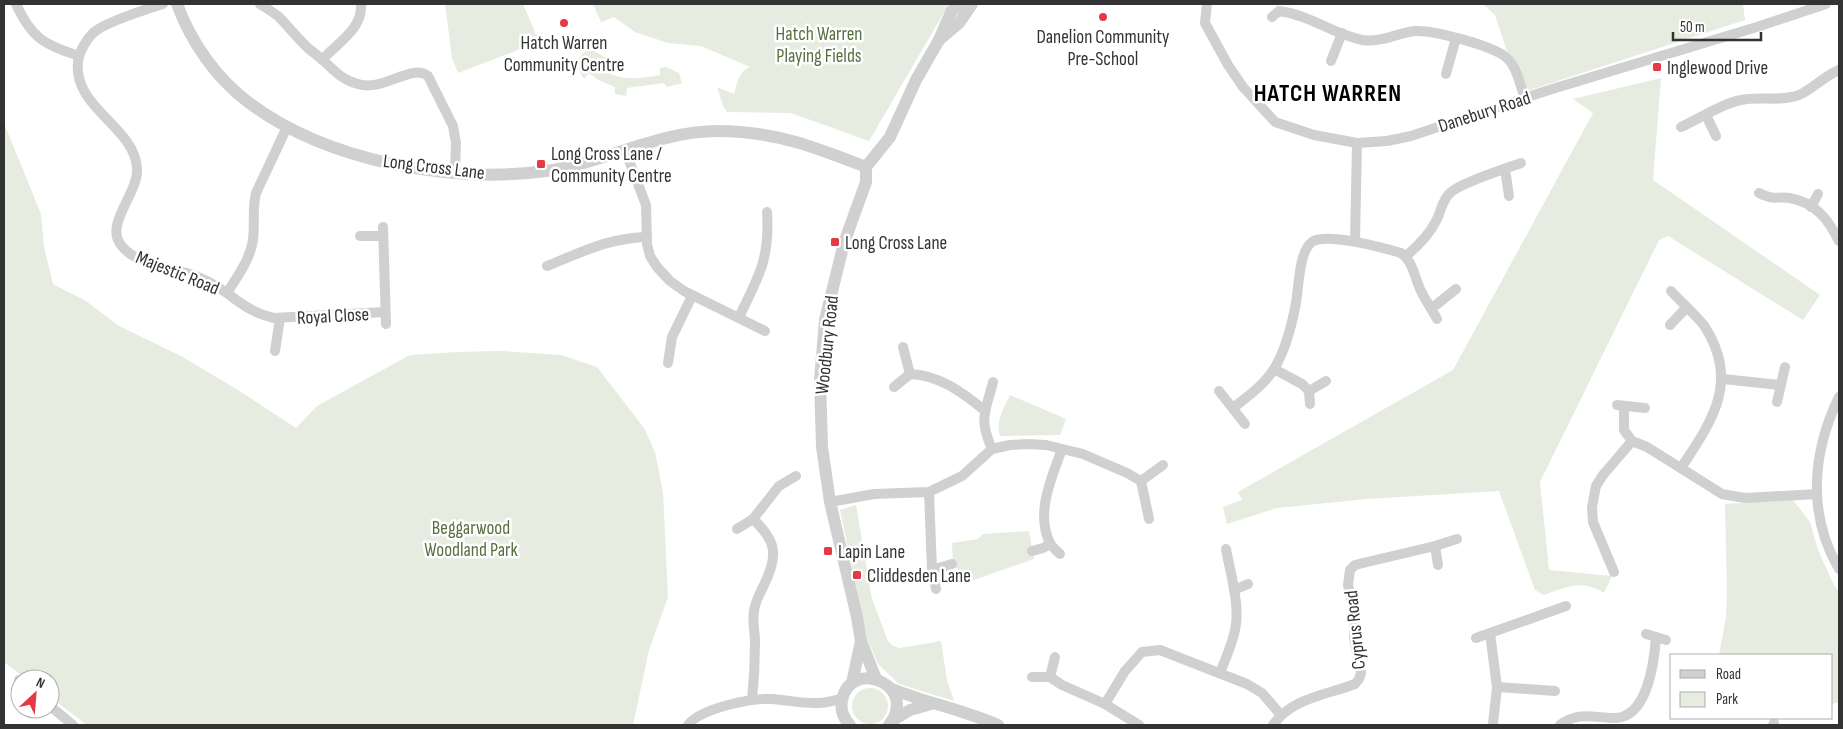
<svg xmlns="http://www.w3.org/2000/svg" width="1843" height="729" font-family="'Sofia Sans Condensed',sans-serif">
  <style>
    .green { fill: #e6ecdf }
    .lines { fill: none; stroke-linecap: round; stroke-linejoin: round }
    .minor { stroke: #d0d0d0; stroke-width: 10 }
    .tertiary { stroke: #d0d0d0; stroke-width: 12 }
    .poi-dot { fill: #e63946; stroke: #fff; stroke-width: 2 }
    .labels { text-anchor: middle; stroke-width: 5; stroke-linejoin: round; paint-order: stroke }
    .park-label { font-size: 19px; fill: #56703f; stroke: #fff }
    .poi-label { font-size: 19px; fill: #333; stroke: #fff; text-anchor: start }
    .street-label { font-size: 19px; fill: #333; stroke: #fff }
    .district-label { font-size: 24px; font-weight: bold; letter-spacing: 1px; fill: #000; stroke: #fff }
  </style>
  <rect width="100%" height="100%" fill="#fff"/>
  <g class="green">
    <path d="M445 4H523L539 42 458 73 452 58Z"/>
    <path d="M593 4H949L869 141 791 113 727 112 723 106 717 87 734 94C737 83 739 71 750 67L701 46 668 43 635 32 614 17 601 22Z"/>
    <path d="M1483 4H1743L1745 20 1527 91 1512 55 1507 51 1495 15Z"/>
    <path d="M588 50 594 51 606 58 600 67C617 82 638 79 660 75V68L666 67 679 73 682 83 667 87 664 83 627 88 626 96 615 94V87L598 80 589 73 584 79C576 67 575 57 588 50Z"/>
    <path d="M1661 78 1653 180 1820 295 1803 320 1668 236 1659 240 1540 482 1549 570 1612 576 1604 593C1580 579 1568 587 1544 595L1535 590 1499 491 1367 499 1277 508 1227 524 1223 507 1242 500 1238 492 1453 370 1593 113 1573 99Z"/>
    <path d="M4 123 41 214 44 247 53 284 86 301 119 326 181 356 238 390 296 428 317 406 410 355 457 352 501 351 561 355 597 367 644 428 655 452 663 492 668 597 649 650 633 725H87L50 697V679H26L4 662Z"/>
    <path d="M1010 395 1066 419 1060 435 1000 436C995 421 1004 408 1010 395Z"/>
    <path d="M1793 500 1810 522 1818 550 1833 583 1839 592V702L1832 704V655H1719L1726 617 1727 594 1725 504Z"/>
    <path d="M856 505 872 599 888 641 893 646 900 648 941 641 947 680 954 701 899 684 878 664 867 639 840 510Z"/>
    <path d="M1029 531 1034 559 971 581 953 565 952 543 978 539 983 534Z"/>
    <circle cx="870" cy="706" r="18"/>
  </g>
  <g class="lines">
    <g class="minor">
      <path d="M16 4C32 39 44 44 79 56"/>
      <path d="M163 4C147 9 105 22 93 33 86 40 79 52 78 62 73 108 134 126 137 168 139 193 104 224 121 245 136 265 168 267 190 274 203 278 215 285 227 293 237 277 250 260 253 240 255 225 252 209 256 193L287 127"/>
      <path d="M260 4C266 8 273 12 279 17 289 27 298 39 308 48 313 52 318 56 323 60 334 71 343 80 358 84 384 92 411 63 428 76L453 126 456 143 455 172"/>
      <path d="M1207 4 1205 23 1228 65 1243 87 1275 122 1314 135 1357 143 1387 141 1411 136 1549 90 1760 26 1826 4"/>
      <path d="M1272 17 1279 11C1310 15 1333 34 1362 40 1381 43 1397 33 1415 31 1433 30 1497 46 1509 60 1518 70 1520 86 1525 98"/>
      <path d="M322 60C337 43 363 29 361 4"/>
      <path d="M1331 61 1342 33"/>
      <path d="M1446 74 1456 38"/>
      <path d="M1706 115 1716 136"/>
      <path d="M1681 127C1699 119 1723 103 1741 100 1760 96 1781 102 1799 95 1813 89 1824 76 1839 70"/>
      <path d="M625 150 646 205 647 244 650 256 657 267 670 281 684 291 765 331"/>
      <path d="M1505 169 1509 196"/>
      <path d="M1759 193C1775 201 1776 196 1790 198 1816 203 1828 219 1839 241"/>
      <path d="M1811 207 1818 194"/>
      <path d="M383 227 386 324"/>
      <path d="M360 236H382"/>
      <path d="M1355 241 1357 143"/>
      <path d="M1406 256C1418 246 1429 235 1436 221 1441 212 1442 200 1450 193 1460 183 1505 169 1521 163"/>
      <path d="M547 266C585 251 605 239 646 237"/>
      <path d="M1671 291C1680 301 1697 316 1705 327 1740 382 1712 421 1681 468"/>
      <path d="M227 293C241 304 255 314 274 318L385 312"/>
      <path d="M1431 309 1456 289"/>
      <path d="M739 317C759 276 770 259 767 212"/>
      <path d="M1670 325 1686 308"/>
      <path d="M275 351 280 318"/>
      <path d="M668 363 672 337 692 296"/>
      <path d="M1274 369 1302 384 1309 391 1310 404"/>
      <path d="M910 374C939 375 962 392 984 410"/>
      <path d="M1723 379 1780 385"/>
      <path d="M894 387 910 374 903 347"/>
      <path d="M1219 391 1245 424"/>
      <path d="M1309 391 1326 381"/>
      <path d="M1839 397C1812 453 1807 514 1839 569"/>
      <path d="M1777 402 1785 367"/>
      <path d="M1617 405 1645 408"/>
      <path d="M1624 407V430L1632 441 1647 447 1722 494 1745 498 1817 494"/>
      <path d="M1233 408C1248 396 1264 385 1274 369 1285 351 1291 328 1295 308 1299 292 1298 252 1312 242 1326 232 1384 248 1401 253 1413 261 1415 279 1421 291 1426 301 1432 310 1437 319"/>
      <path d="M992 449C978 418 986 411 993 382"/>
      <path d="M929 492 932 570 936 589"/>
      <path d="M830 502 874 494 929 492 962 476 992 449 1010 445 1027 444 1046 445 1083 454 1127 473 1141 481"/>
      <path d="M1149 519 1141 481 1163 465"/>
      <path d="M737 529 753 519 779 486 796 476"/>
      <path d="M1435 546 1438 565"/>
      <path d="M1032 551 1043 548 1050 544"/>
      <path d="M1060 554C1057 551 1052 547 1050 543 1035 513 1052 477 1062 449"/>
      <path d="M932 570 952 564"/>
      <path d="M1614 572 1593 522 1592 507 1596 486 1603 475 1632 441"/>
      <path d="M1234 590 1248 584"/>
      <path d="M1490 633 1497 687 1493 724"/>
      <path d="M1646 634 1666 640"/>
      <path d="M1476 638 1566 606"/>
      <path d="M1220 673C1226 657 1234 641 1236 624 1239 602 1230 571 1226 549"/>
      <path d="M1032 677H1050L1055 657"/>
      <path d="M1050 677 1062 685 1105 704 1139 725"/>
      <path d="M19 680 20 681"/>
      <path d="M1497 687 1555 691"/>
      <path d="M752 700C754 681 755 661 755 642 755 632 752 621 754 611 755 602 759 595 763 587 778 557 778 542 753 519"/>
      <path d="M1105 704 1125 671 1142 652 1160 650 1247 684 1262 693 1281 715"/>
      <path d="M50 706 73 725"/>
      <path d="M688 725C701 708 751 698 772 699 787 700 804 704 819 703 827 703 834 700 842 699"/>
      <path d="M1273 725C1292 698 1326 695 1355 684L1359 679 1361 673 1354 638 1355 616 1348 585 1350 570 1355 565 1363 563 1435 546 1457 539"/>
      <path d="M1560 725C1576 712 1592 717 1612 718 1647 720 1654 663 1656 638"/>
      <path d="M1773 725 1774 723"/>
    </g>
    <g class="tertiary">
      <path d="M177 4C191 42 216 78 248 102 326 161 450 184 546 171 604 163 658 131 718 131 774 131 815 147 866 167"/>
      <path d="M939 40 959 23 972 4"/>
      <path d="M876 679 861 641 857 617 830 502 822 447 820 380 825 320 844 243 866 182V167L890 137 916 80 939 40 951 12 958 4"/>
      <path d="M852 683 861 641"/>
      <path d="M892 689C927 703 963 710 998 725"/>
      <path d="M892 721 910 710 931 704"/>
      <path d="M850 725C843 718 840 710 842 700 851 657 920 685 889 725"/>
    </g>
  </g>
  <g class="poi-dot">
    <circle cx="1103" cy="17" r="5"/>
    <circle cx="564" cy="23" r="5"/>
    <rect x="1652" y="62" width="10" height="10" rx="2.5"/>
    <rect x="536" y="159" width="10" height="10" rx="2.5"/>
    <rect x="830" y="237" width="10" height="10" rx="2.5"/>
    <rect x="823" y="546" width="10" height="10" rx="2.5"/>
    <rect x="852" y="570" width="10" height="10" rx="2.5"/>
  </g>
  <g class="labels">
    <g class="park-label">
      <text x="819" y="40">Hatch Warren<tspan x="819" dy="22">Playing Fields</tspan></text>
      <text x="471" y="534">Beggarwood<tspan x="471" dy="22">Woodland Park</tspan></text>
    </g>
    <g class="poi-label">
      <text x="1103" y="43" text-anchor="middle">Danelion Community<tspan x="1103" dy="22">Pre-School</tspan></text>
      <text x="564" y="49" text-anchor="middle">Hatch Warren<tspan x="564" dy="22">Community Centre</tspan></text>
      <text x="1667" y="74">Inglewood Drive</text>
      <text x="551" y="160">Long Cross Lane /<tspan x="551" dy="22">Community Centre</tspan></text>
      <text x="845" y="249">Long Cross Lane</text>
      <text x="838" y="558">Lapin Lane</text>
      <text x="867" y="582">Cliddesden Lane</text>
    </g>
    <g class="street-label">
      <text transform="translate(1484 111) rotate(-18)" y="7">Danebury Road</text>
      <text transform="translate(434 166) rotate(7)" y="7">Long Cross Lane</text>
      <text transform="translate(178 272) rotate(22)" y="7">Majestic Road</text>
      <text transform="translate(333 315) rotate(-3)" y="7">Royal Close</text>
      <text transform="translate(826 345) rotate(-84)" y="7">Woodbury Road</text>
      <text transform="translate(1354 630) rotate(-96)" y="7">Cyprus Road</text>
    </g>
    <g class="district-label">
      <text x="1328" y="101">HATCH WARREN</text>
    </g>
  </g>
  <rect width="1843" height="729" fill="none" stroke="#333333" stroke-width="10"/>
  <rect x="1670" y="654" width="162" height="65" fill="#ffffff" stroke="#adadad"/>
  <rect x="1680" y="670" width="25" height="8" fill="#d0d0d0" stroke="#adadad"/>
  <text x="1716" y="679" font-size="15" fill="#333333">Road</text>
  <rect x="1680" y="692" width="25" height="15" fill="#e6ecdf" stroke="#adadad"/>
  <text x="1716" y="704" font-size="15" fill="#333333">Park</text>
  <g transform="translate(35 694) rotate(26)"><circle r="24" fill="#ffffff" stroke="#adadad"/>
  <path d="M0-4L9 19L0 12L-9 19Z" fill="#e63946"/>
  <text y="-8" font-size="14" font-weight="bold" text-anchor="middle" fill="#333333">N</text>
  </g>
  <path d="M1673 32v8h88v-8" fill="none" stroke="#333333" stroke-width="2.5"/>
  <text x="1680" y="32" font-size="15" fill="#333333" stroke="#ffffff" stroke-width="4" paint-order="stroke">50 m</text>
</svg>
